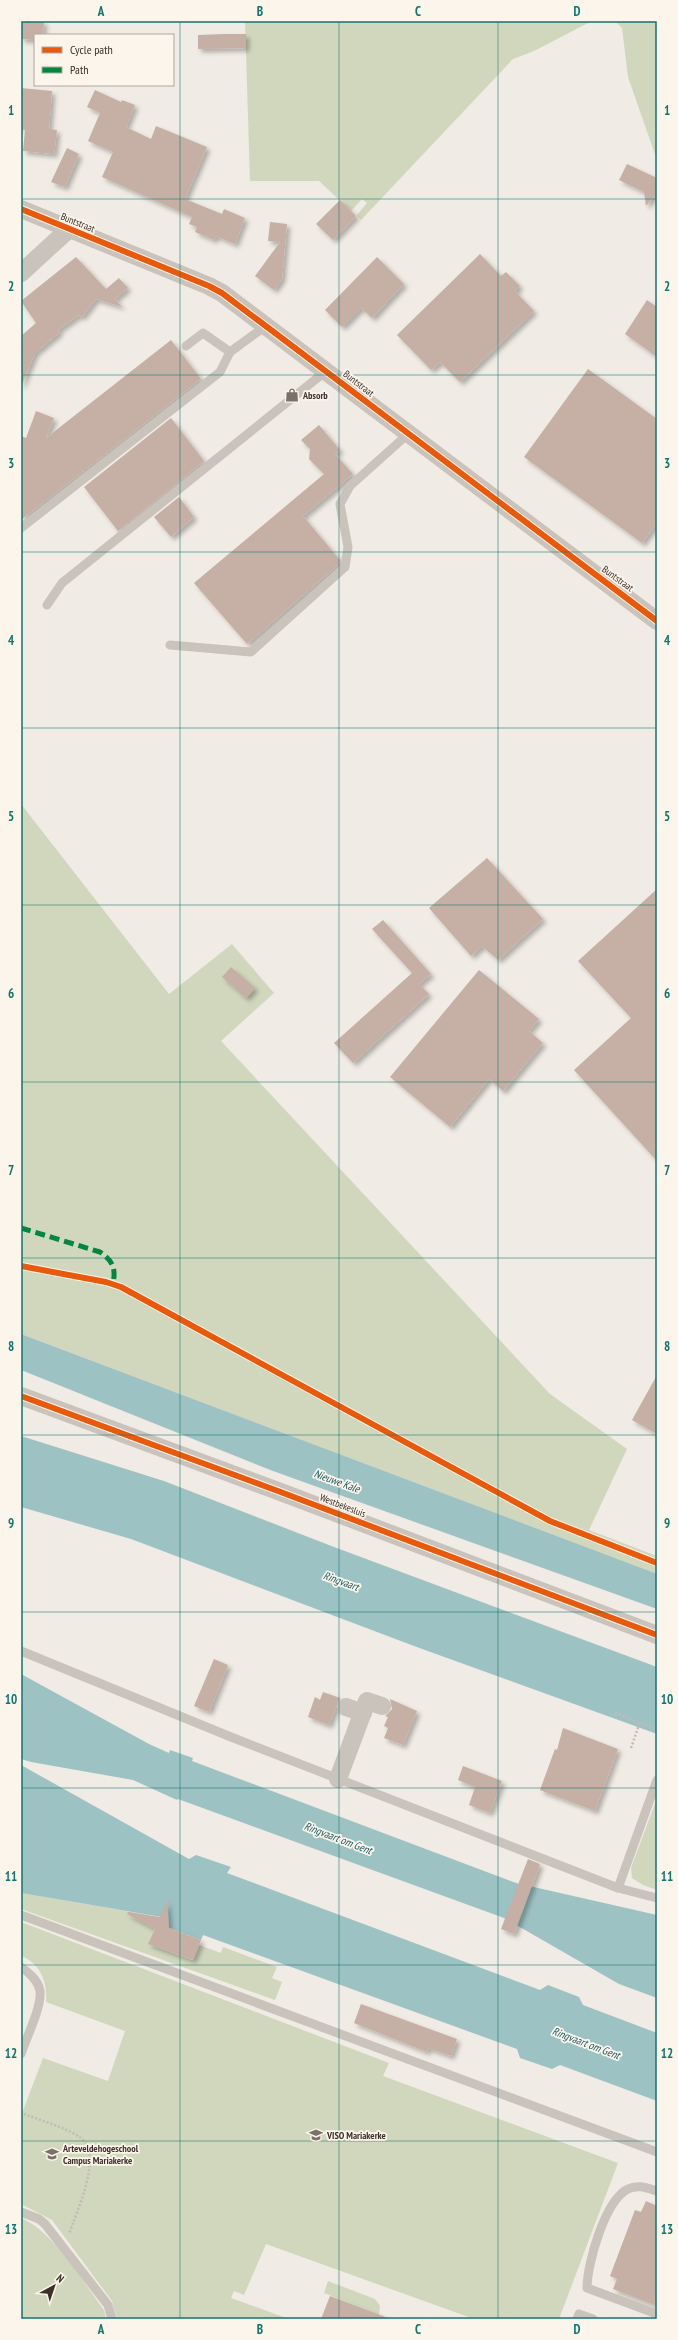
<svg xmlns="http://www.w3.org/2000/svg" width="678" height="2340" font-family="'PT Sans Narrow',sans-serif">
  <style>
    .green { fill: #d1d7bd }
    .water { fill: #9dc2c4 }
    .building { fill: #c6afa4; filter: url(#shadow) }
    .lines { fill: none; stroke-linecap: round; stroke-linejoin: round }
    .path { stroke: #c2bbb5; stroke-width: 2.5; stroke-dasharray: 2 2; stroke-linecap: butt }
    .lane { stroke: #cac3bc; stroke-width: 9 }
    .street { stroke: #cac3bc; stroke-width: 18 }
    .quiet { stroke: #00873e; stroke-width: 5; stroke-dasharray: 10 5; stroke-linecap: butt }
    .cycleway-casing { stroke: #fcf5ec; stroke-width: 8 }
    .cycleway { stroke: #e8590c; stroke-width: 6 }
    .grid { fill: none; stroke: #0f766e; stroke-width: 1; stroke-opacity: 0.55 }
    .labels { text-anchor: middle; stroke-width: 3.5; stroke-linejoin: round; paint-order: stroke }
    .street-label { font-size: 10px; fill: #3c3029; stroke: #fcf5ec }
    .poi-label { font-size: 10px; font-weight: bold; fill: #3c3029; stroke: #fcf5ec; text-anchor: start }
    .water-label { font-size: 11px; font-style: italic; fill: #1a5b62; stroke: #fcf5ec }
    .neatline { fill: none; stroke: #0f766e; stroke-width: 1.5 }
    .grid-label { font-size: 13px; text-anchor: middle; font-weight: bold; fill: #0f766e }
  </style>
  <defs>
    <filter id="shadow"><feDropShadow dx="3.5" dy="3.5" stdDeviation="2" flood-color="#0004"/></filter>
  </defs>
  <rect width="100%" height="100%" fill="#f0ebe4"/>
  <g class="green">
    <path d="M245 21H592L534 51 513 59 361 220 357 215 367 203 362 199 351 211 319 181H250Z"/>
    <path d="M615 21H657V160L628 77 622 28Z"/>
    <path d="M21 804 169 994 232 944 274 993 221 1041 550 1394 627 1449 589 1530 657 1556V1575L21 1334Z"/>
    <path d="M657 1798V1890L643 1885 632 1878 631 1868Z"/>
    <path d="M21 1893 149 1915 146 1924 155 1929 149 1944 192 1960 199 1945 221 1953 223 1947 277 1967 272 1978 282 1982 275 2000 21 1909Z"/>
    <path d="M21 1922 389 2063 383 2076 618 2163 559 2319H474L266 2244 244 2295 234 2291 231 2298 289 2319H117L112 2301 52 2220 21 2204V2116L43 2058 108 2081 125 2031 46 2002C48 1982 40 1963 21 1956Z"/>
    <path d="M21 2218C53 2231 83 2282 104 2310L106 2319H21Z"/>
    <path d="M328 2281 375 2299 380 2306 379 2315 324 2293Z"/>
  </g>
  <g class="water">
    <path d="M21 1334 657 1574V1609L273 1471 21 1370Z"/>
    <path d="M21 1436 164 1481 334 1547 657 1667V1734L414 1646 131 1539 21 1507Z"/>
    <path d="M21 1674 149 1744 169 1753 170 1750 193 1758 192 1761 516 1883 657 1915V1998L619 1984 504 1918 178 1799 177 1800 133 1780 31 1762 21 1759Z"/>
    <path d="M21 1765 189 1859 196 1855 231 1867 227 1873 540 1990 548 1985 579 1997 583 2005 657 2033V2101L560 2065 552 2069 520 2058 517 2049 203 1935 201 1940 169 1928 162 1917 21 1893Z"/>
  </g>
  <g class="building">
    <path d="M21 21H44L43 35H35V40L21 39Z"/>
    <path d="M225 34H246V48L198 49V35Z"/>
    <path d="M21 88 52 91 49 129 57 130 54 154 23 151 25 130 21 129Z"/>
    <path d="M95 90 121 102 122 100 135 105 126 127 151 139 156 126 207 147 185 199 222 214 224 209 245 218 235 244 216 236 214 240 195 232 197 227 189 224 192 217 102 177 113 152 88 141 100 113 87 107Z"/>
    <path d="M67 148 79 154 65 187 51 182Z"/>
    <path d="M627 164 657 178V193L646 206 644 192 619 180Z"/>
    <path d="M340 200 356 216 333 240 316 224Z"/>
    <path d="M270 222 287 224 282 279 274 290 255 276 280 242 268 241Z"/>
    <path d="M480 254 501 276 506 272 520 286 515 291 534 311 460 382 440 362 431 370 397 335Z"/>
    <path d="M76 257 106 289 119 278 128 288 115 299 122 307 96 299 82 317 79 315 58 330 60 332 35 353 21 387V336L36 323 21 301Z"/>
    <path d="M377 257 404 284 372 318 361 308 342 327 325 310Z"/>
    <path d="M647 300 657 307V357L625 334Z"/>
    <path d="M171 340 201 379 21 520V436L26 438 36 411 54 418 46 438Z"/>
    <path d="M588 369 657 419V523L642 543 524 457Z"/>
    <path d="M171 418 204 461 118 531 84 487Z"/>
    <path d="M319 425 340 450 335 454 353 474 303 516 340 560 339 564 247 644 194 583 324 474 309 459 310 449 301 440Z"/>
    <path d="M179 497 194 517 171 537 154 517Z"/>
    <path d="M487 858 543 919 498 960 482 946 471 956 429 908Z"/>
    <path d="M657 889V1161L574 1070 631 1018 578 961Z"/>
    <path d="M383 920 431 974 419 984 429 994 353 1063 334 1043 412 973 372 929Z"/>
    <path d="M231 967 255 988 246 998 222 977Z"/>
    <path d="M479 970 539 1019 529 1031 543 1043 503 1091 489 1079 450 1127 390 1077Z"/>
    <path d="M657 1375V1434L632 1420Z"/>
    <path d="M214 1659 228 1665 209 1712 194 1706Z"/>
    <path d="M323 1692 340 1698 329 1725 308 1717 315 1697 320 1700Z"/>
    <path d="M390 1699 417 1711 403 1745 384 1738 388 1728 384 1726 388 1717 385 1716 392 1709Z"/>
    <path d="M563 1728 618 1749 595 1811 540 1790 555 1749 557 1750Z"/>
    <path d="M463 1766 502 1781 490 1813 469 1805 475 1787 458 1780Z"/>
    <path d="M528 1859 540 1864 514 1934 501 1929Z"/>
    <path d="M167 1900 169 1928 201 1940 193 1960 148 1944 155 1929 127 1914 128 1912 160 1917Z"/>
    <path d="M361 2004 457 2039 451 2056 428 2048 427 2052 354 2023Z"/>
    <path d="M646 2201 657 2206V2306L613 2289 617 2279 610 2276 635 2210 641 2212Z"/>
    <path d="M330 2296 388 2318V2319H321Z"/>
  </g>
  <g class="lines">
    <g class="path">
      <path d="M615 1713 657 1729"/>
      <path d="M631 1748 640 1722"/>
      <path d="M24 2114C42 2121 65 2127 81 2138 104 2154 76 2213 69 2234"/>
      <path d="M297 2319H298"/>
    </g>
    <g class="lane">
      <path d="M186 346 203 333 230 352 267 325"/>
      <path d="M21 528 220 372 230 352"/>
      <path d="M47 605 62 583 326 371"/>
      <path d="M170 645 251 652 345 567 348 547 340 504 350 486 408 434"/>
      <path d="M21 1651 231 1737 618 1888 657 1898"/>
      <path d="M618 1888 657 1780"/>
      <path d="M21 1915 657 2152"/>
      <path d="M21 1967C29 1973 38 1980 40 1991 42 2007 26 2038 21 2054"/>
      <path d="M657 2191C647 2188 638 2184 628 2189 605 2200 587 2264 587 2288L657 2314"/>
      <path d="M21 2212 39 2219 45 2224 108 2305 112 2319"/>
      <path d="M577 2319 579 2314 593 2319"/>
    </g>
    <g class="street">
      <path d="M21 209 209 286 222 293 657 621"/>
      <path d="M21 273 69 229"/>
      <path d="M21 1396 278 1491 657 1635"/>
      <path d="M346 1707 363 1713"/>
      <path d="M338 1779 367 1701 382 1706"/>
    </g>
    <path class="quiet" d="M21 1228 100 1252C113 1261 116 1268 113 1284"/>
    <g class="cycleway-casing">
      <g id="cycleway">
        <path d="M21 209 209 286 222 293 657 621"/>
        <path d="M21 1266 106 1282 121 1287 550 1521 657 1563"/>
        <path d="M21 1396 278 1491 657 1635"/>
      </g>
    </g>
    <use href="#cycleway" class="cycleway"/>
  </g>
  <path class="grid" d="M180 21V2319M339 21V2319M498 21V2319M21 199H657M21 375H657M21 552H657M21 728H657M21 905H657M21 1082H657M21 1258H657M21 1435H657M21 1612H657M21 1788H657M21 1965H657M21 2141H657"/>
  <defs>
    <g id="shop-bare" transform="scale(1.08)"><path d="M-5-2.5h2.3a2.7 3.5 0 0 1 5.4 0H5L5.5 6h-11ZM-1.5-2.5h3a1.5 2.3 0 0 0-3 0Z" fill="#7b716a" stroke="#fcf5ec" stroke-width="2.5" paint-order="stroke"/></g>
    <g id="school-bare" transform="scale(1.08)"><path d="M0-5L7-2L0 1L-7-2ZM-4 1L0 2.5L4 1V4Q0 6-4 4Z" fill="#7b716a" stroke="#fcf5ec" stroke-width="2.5" paint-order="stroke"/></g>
    <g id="university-bare" transform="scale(1.08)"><path d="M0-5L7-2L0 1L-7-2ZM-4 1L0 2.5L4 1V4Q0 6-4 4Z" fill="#7b716a" stroke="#fcf5ec" stroke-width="2.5" paint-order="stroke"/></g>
  </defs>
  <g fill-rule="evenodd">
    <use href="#shop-bare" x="292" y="395"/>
    <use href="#school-bare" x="316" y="2135"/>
    <use href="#university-bare" x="52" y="2154"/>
  </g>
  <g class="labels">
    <g class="street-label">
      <text transform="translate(78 222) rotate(22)" y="4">Buntstraat</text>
      <text transform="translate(359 383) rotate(38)" y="4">Buntstraat</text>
      <text transform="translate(618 578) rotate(36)" y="4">Buntstraat</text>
      <text transform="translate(343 1505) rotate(21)" y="4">Westbekesluis</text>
    </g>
    <g class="poi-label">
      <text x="303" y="399">Absorb</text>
      <text x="327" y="2139">VISO Mariakerke</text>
      <text x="63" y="2152">Arteveldehogeschool<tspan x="63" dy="12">Campus Mariakerke</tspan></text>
    </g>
    <g class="water-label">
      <text transform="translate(337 1481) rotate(20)" y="4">Nieuwe Kale</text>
      <text transform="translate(341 1581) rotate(20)" y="4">Ringvaart</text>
      <text transform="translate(338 1838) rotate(21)" y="4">Ringvaart om Gent</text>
      <text transform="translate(586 2043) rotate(21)" y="4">Ringvaart om Gent</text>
    </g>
  </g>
  <rect width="678" height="2340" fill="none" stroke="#fcf5ec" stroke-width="44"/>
  <rect x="34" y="34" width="140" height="52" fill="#fcf5ec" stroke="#afa69e"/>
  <rect x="42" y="47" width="20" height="6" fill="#e8590c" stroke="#afa69e"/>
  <text x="70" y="54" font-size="12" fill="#3c3029">Cycle path</text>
  <rect x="42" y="67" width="20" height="6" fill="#00873e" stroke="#afa69e"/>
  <text x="70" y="74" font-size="12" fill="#3c3029">Path</text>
  <g transform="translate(54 2286) rotate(40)" stroke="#fcf5ec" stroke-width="3" paint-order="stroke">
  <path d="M0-3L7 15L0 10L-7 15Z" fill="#3c3029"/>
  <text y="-6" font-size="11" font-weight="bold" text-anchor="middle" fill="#3c3029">N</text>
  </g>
  <rect x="22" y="22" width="634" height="2296" class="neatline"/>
  <g class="grid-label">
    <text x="101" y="16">A</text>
    <text x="260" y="16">B</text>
    <text x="418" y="16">C</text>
    <text x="577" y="16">D</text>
    <text x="11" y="115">1</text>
    <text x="667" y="115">1</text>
    <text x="11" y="291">2</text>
    <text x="667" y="291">2</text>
    <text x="11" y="468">3</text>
    <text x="667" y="468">3</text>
    <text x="11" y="645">4</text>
    <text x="667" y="645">4</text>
    <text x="11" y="821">5</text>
    <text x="667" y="821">5</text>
    <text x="11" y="998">6</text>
    <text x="667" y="998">6</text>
    <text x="11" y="1175">7</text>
    <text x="667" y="1175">7</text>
    <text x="11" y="1351">8</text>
    <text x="667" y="1351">8</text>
    <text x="11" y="1528">9</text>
    <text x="667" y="1528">9</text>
    <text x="11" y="1704">10</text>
    <text x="667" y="1704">10</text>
    <text x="11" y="1881">11</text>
    <text x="667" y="1881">11</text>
    <text x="11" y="2058">12</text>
    <text x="667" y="2058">12</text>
    <text x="11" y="2234">13</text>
    <text x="667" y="2234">13</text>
    <text x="101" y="2334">A</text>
    <text x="260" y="2334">B</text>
    <text x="418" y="2334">C</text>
    <text x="577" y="2334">D</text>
  </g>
</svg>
